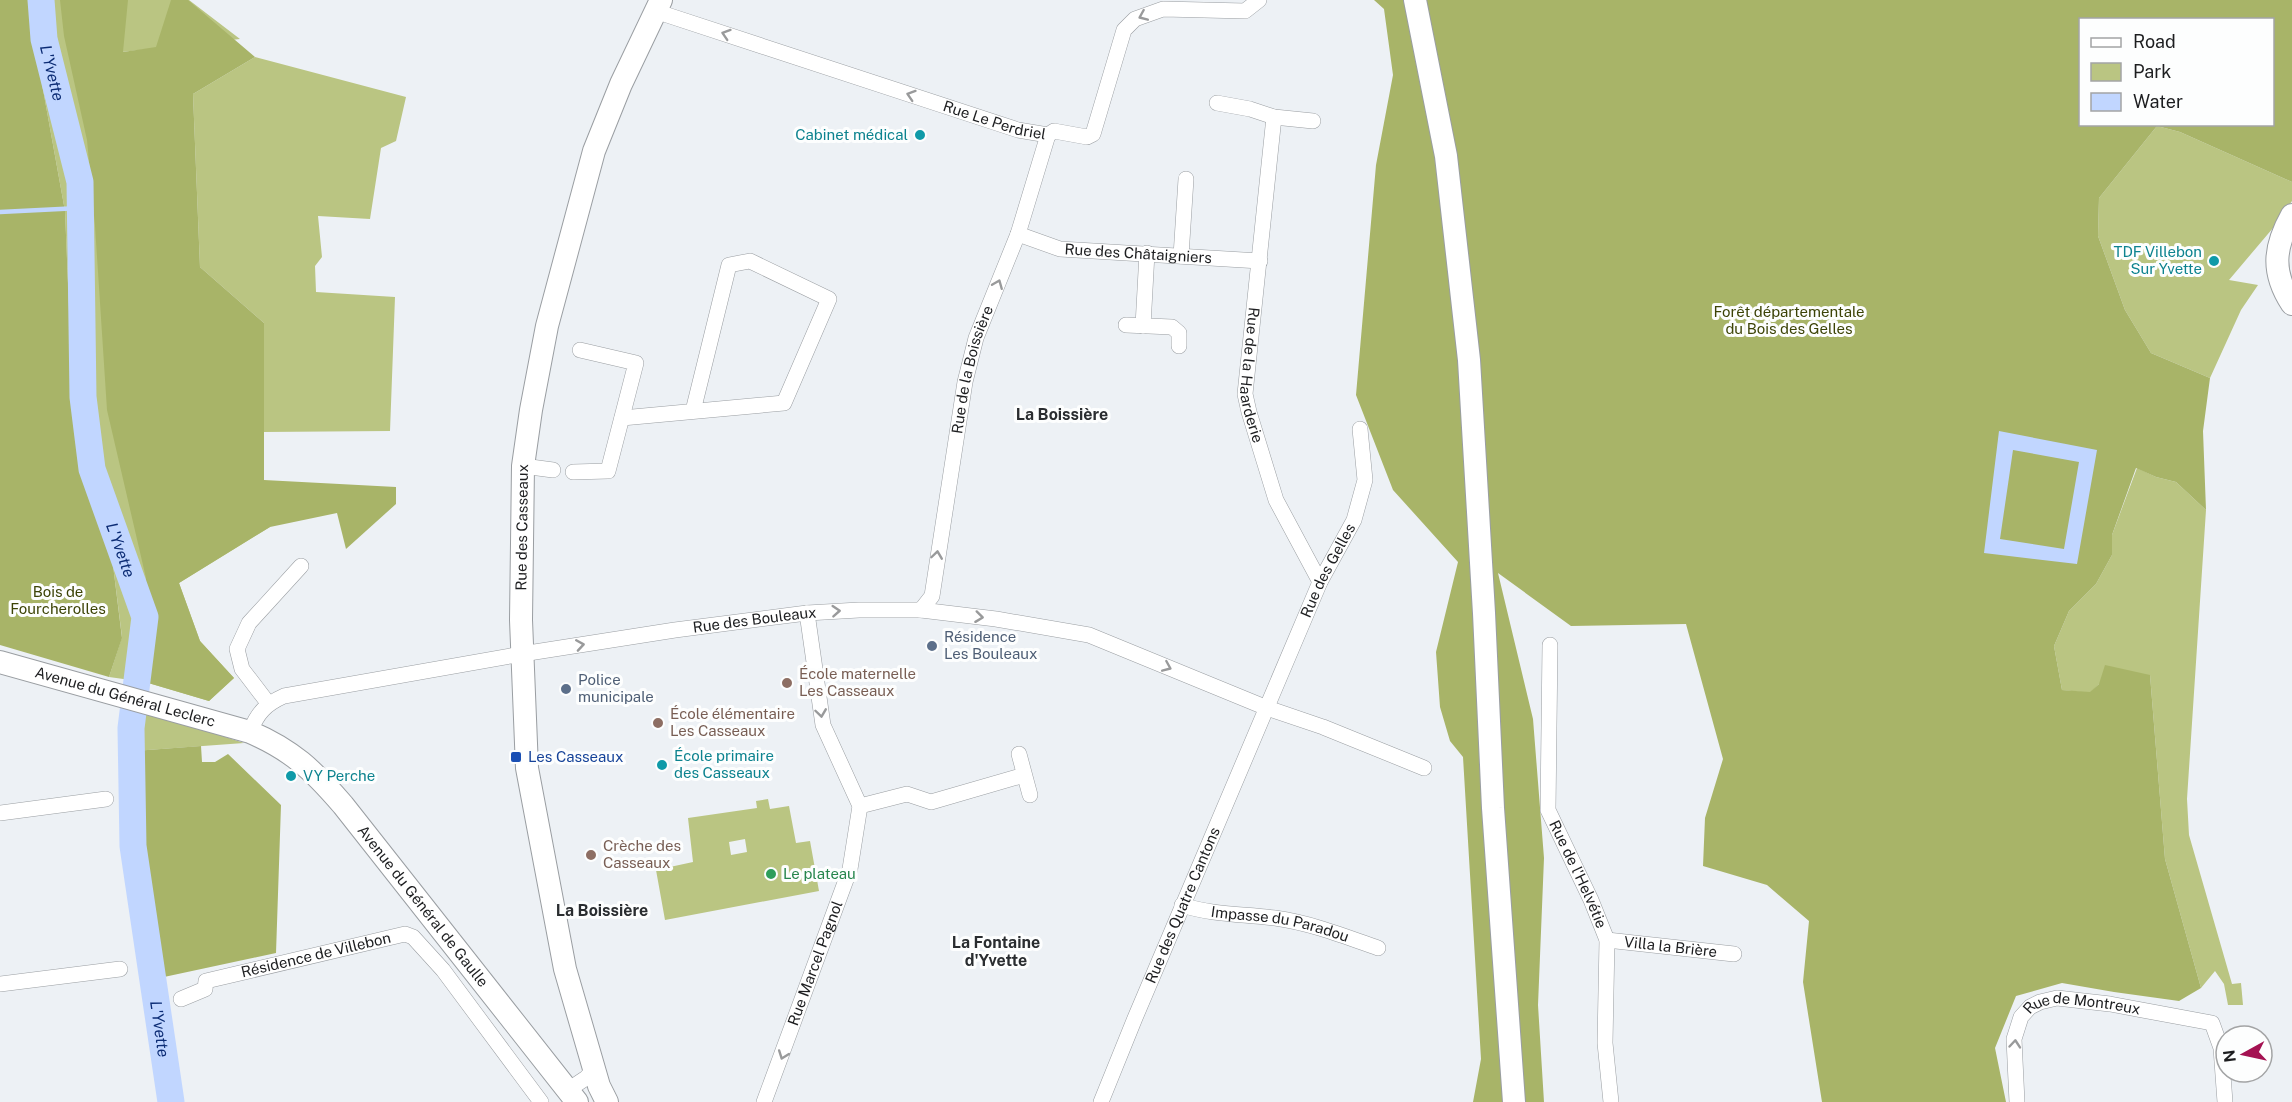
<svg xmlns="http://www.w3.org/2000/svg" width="2292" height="1102" font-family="'Public Sans',sans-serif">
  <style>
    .green { fill: #bac582; fill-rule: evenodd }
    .forest { fill: #a8b468; fill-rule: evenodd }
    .water { fill: #c1d6ff; fill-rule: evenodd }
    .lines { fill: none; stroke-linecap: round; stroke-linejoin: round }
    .stream { stroke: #c1d6ff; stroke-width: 4.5 }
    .river { stroke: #c1d6ff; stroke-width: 27 }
    .street-casing { stroke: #9a9ea2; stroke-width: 16 }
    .secondary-casing { stroke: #9a9ea2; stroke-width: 24 }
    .street { stroke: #fff; stroke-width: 15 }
    .secondary { stroke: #fff; stroke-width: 22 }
    .oneway { stroke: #999a9b }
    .culture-dot { fill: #0f9aa8; stroke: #fdfefe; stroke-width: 2 }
    .service-dot { fill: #5c6f8a; stroke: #fdfefe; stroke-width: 2 }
    .education-dot { fill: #8d6e63; stroke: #fdfefe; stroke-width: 2 }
    .transit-dot { fill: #1a4fb4; stroke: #fdfefe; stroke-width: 2 }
    .leisure-dot { fill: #2e9e5b; stroke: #fdfefe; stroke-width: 2 }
    .labels { text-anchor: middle; stroke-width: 6; stroke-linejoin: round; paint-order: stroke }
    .street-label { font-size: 15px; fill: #1d1e20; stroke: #fdfefe }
    .culture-label { font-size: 15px; fill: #0d838f; stroke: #fdfefe; text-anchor: end }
    .park-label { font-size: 15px; fill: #3c4306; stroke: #fdfefe }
    .service-label { font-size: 15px; fill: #4e5e75; stroke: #fdfefe; text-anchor: start }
    .education-label { font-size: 15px; fill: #785e54; stroke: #fdfefe; text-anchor: start }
    .transit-label { font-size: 15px; fill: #164399; stroke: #fdfefe; text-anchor: start }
    .leisure-label { font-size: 15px; fill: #27864d; stroke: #fdfefe; text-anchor: start }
    .water-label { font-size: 16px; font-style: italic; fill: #0c2c75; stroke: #fdfefe }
    .neighbourhood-label { font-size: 16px; font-weight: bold; fill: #2a2d30; stroke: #fdfefe }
  </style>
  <rect width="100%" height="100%" fill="#edf1f5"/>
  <g class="green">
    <path d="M35 0H189L240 39 122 52 154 474 265 481 270 527 179 583 200 641 234 678 209 701 145 682 109 677 122 637 112 557 82 476 71 355 65 211 42 84Z"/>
    <path d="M255 57 406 97 396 141 381 148 370 219 318 216 322 257 315 266 316 292 395 297 390 431 264 432V323L200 267 193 94Z"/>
    <path d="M2157 126 2180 132 2292 182V201L2273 228 2229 280 2258 285 2241 310 2210 378 2151 353 2125 310 2098 236 2099 198Z"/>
    <path d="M2137 468 2156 477 2176 482 2206 510 2187 799 2189 835 2232 984 2241 983 2243 1005H2228L2224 984 2215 971 2201 988 2165 859 2150 675 2099 684 2090 693 2062 690 2054 646 2069 611 2096 584 2112 555V535Z"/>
    <path d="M139 709 244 743 134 751Z"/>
    <path d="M768 799 770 809 789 806 796 843 810 841 819 891 665 920 656 870 693 862 688 818 757 808 756 801ZM745 839 747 852 731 855 729 842Z"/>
  </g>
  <g class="forest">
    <path d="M0 0H35L42 84 65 211 71 355 82 475 112 557 122 638 109 677 0 645Z"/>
    <path d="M60 0H128L123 52 156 47 171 0H188L255 57 193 94 200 267 264 323V480L396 487V504L346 549 337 513 270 527 179 583 200 641 234 678 209 701 145 682 146 578 107 410 95 226 87 140 64 36Z"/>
    <path d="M1374 0H2292V182L2180 132 2157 126 2099 198 2098 236 2125 310 2151 353 2210 378 2203 431 2206 510 2176 482 2156 477 2136 468 2112 535V555L2096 584 2069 611 2054 646 2062 690 2090 692 2099 684 2105 665 2150 675 2165 859 2201 988 2179 1001 2114 992 2062 983 2016 996 1995 1048 2006 1102H1822L1803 982 1809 921 1767 885 1703 866 1705 818 1723 759 1686 624 1571 626 1498 573 1533 719 1544 858 1538 1005 1544 1102H1473L1481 1059 1463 757 1450 741 1440 707 1436 652 1458 562 1393 490 1356 395 1376 165 1393 75 1384 9ZM2080 20H2272V124H2080Z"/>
    <path d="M201 746 202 762H215L228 754 281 805 276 953 164 977 144 846 134 751Z"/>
  </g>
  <path class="water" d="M1999 431 2097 450 2077 564 1984 553ZM2013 450 2079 462 2064 549 2000 539Z"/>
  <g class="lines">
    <path class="stream" d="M0 212 80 208"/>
    <path class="river" id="s1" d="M41 0 44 39 80 182 83 397 92 469 145 617 131 728 133 846 171 1102"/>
    <g class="street-casing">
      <g id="street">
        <path id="s2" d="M655 11 1018 130 1048 135 1054 131 1087 137 1093 134 1124 30 1135 19 1163 9 1245 11 1259 0"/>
        <path d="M1217 103 1250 109 1274 117 1313 121"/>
        <path id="s3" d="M1274 117 1245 394 1249 412 1276 500 1320 582"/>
        <path id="s4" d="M1018 234 1060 249 1260 261"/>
        <path d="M1181 256 1186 179"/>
        <path d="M1126 325 1172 327 1179 333V346"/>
        <path d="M1143 326 1147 253"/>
        <path d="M622 418 784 403 829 299 750 261 729 265 693 411"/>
        <path d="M523 466 553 470"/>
        <path d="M573 472 608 471 636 363 580 350"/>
        <path id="s5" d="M921 610 932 596 965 382 976 338 1018 234 1048 135"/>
        <path id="s6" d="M1550 645 1548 810 1591 900 1607 940 1605 1043 1611 1102"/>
        <path d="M268 703 242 669 237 649 249 623 301 566"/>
        <path id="s7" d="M250 732C257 713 266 704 284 696L522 654 675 630 807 613 859 610H921L996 619 1089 635 1267 708 1323 727 1424 768"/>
        <path d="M1019 754 1030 795"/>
        <path d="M860 806 907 794 931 802 1024 775"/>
        <path d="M0 813 106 799"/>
        <path id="s8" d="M1182 905C1213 915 1243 914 1275 918 1311 923 1344 936 1378 948"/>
        <path id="s9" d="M1607 940 1734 954"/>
        <path d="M0 984 120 969"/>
        <path id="s10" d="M181 999 205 989 206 981 405 934 413 937 443 970 541 1102"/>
        <path d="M568 1090 586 1078 594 1069"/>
        <path id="s11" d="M764 1102 850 869 860 806 823 725 807 613"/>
        <path id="s12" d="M1101 1102 1135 1018 1320 582 1354 520 1365 480 1360 429"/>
        <path id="s13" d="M2017 1102 2014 1039 2021 1017 2030 1007 2040 1002 2057 998 2110 1004 2212 1023 2221 1048 2225 1102"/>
      </g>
    </g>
    <g class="secondary-casing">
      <g id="secondary">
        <path d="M1415 0 1446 156 1469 360 1484 613 1493 808 1514 1102"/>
        <path d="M2292 215C2274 247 2271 272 2292 304"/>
        <path id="s14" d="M0 662 250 732C292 750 313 770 343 805L577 1102"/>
        <path id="s15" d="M607 1102 599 1086 565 969 527 768 521 620 523 466 531 410 547 326 594 151 621 84 661 0"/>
      </g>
    </g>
    <use href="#street" class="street"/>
    <use href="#secondary" class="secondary"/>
  </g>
  <defs><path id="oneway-chevron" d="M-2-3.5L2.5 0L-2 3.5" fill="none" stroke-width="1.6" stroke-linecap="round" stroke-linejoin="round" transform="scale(1.5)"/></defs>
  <g class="oneway">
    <use href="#oneway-chevron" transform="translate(1143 16) rotate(157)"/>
    <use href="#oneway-chevron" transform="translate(726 34) rotate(-162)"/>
    <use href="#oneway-chevron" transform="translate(911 95) rotate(-162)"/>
    <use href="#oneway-chevron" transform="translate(998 284) rotate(-68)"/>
    <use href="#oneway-chevron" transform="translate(937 555) rotate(-82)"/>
    <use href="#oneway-chevron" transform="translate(836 611) rotate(-4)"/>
    <use href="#oneway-chevron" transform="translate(979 617) rotate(7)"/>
    <use href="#oneway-chevron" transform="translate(580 645) rotate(-9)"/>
    <use href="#oneway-chevron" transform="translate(1167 667) rotate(23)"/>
    <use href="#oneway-chevron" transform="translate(821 713) rotate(82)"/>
    <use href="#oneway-chevron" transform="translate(2015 1044) rotate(-85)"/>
    <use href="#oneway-chevron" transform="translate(783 1055) rotate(110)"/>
  </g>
  <g class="culture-dot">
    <circle cx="920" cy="135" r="6"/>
    <circle cx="2214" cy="261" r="6"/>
    <circle cx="662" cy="765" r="6"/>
    <circle cx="291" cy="776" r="6"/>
  </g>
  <g class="service-dot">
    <circle cx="932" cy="646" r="6"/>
    <circle cx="566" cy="689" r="6"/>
  </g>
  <g class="education-dot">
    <circle cx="787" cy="683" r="6"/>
    <circle cx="658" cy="723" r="6"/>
    <circle cx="591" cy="855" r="6"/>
  </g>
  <rect class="transit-dot" x="510" y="751" width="12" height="12" rx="3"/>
  <circle class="leisure-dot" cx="771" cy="874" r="6"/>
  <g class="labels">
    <g class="street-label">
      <text dy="5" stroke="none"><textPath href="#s2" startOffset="357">Rue Le Perdriel</textPath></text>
      <text dy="5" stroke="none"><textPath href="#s4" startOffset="123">Rue des Châtaigniers</textPath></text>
      <text dy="5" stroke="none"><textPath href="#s5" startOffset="248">Rue de la Boissière</textPath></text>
      <text dy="5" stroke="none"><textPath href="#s3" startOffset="260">Rue de la Haarderie</textPath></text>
      <text dy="5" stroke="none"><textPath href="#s15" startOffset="585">Rue des Casseaux</textPath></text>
      <text dy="5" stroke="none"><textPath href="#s12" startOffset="578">Rue des Gelles</textPath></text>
      <text dy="5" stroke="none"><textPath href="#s7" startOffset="528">Rue des Bouleaux</textPath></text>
      <text dy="5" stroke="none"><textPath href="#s14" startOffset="130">Avenue du Général Leclerc</textPath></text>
      <text dy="5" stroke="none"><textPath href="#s6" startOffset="236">Rue de l'Helvétie</textPath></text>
      <text dy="5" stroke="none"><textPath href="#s12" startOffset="213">Rue des Quatre Cantons</textPath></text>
      <text dy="5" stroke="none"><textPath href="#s14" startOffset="508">Avenue du Général de Gaulle</textPath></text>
      <text dy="5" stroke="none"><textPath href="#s8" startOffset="100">Impasse du Paradou</textPath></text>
      <text dy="5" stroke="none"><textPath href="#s9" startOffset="64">Villa la Brière</textPath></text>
      <text dy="5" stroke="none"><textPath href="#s10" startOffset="147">Résidence de Villebon</textPath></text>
      <text dy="5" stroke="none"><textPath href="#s11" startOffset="148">Rue Marcel Pagnol</textPath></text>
      <text dy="5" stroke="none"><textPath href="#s13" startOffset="153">Rue de Montreux</textPath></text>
    </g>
    <g class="culture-label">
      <text x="908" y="140">Cabinet médical</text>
      <text x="2202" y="257">TDF Villebon<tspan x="2202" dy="17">Sur Yvette</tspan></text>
      <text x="674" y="761" text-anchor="start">École primaire<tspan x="674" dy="17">des Casseaux</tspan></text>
      <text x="303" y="781" text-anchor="start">VY Perche</text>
    </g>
    <g class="park-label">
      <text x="1789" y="317">Forêt départementale<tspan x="1789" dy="17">du Bois des Gelles</tspan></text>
      <text x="58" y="597">Bois de<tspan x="58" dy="17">Fourcherolles</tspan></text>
    </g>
    <g class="service-label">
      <text x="944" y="642">Résidence<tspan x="944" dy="17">Les Bouleaux</tspan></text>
      <text x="578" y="685">Police<tspan x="578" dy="17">municipale</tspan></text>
    </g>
    <g class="education-label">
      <text x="799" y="679">École maternelle<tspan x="799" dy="17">Les Casseaux</tspan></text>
      <text x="670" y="719">École élémentaire<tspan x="670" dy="17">Les Casseaux</tspan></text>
      <text x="603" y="851">Crèche des<tspan x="603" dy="17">Casseaux</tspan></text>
    </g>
    <g class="transit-label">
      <text x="528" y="762">Les Casseaux</text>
    </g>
    <g class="leisure-label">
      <text x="783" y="879">Le plateau</text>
    </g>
    <g class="water-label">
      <text dy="6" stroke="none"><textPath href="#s1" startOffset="74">L'Yvette</textPath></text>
      <text dy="6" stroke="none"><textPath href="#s1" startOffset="560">L'Yvette</textPath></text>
      <text dy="6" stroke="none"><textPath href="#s1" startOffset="1046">L'Yvette</textPath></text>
    </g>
    <g class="neighbourhood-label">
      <text x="1062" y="420">La Boissière</text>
      <text x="602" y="916">La Boissière</text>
      <text x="996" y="948">La Fontaine<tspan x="996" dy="18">d'Yvette</tspan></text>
    </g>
  </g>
  <rect x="2079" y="18" width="195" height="108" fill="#fdfefe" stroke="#a3a4a5" stroke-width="1.5"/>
  <rect x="2091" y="38" width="30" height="9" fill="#ffffff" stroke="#a3a4a5" stroke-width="1.5"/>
  <text x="2133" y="48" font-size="18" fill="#1d1e20">Road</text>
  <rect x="2091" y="63" width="30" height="18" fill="#bac582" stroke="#a3a4a5" stroke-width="1.5"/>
  <text x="2133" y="78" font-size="18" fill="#1d1e20">Park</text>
  <rect x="2091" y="93" width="30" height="18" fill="#c1d6ff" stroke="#a3a4a5" stroke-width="1.5"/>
  <text x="2133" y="108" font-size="18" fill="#1d1e20">Water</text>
  <g transform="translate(2244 1054) rotate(262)"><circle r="28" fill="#fdfefe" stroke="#a3a4a5" stroke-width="1.5"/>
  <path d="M0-4.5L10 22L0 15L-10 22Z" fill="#a41252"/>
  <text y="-9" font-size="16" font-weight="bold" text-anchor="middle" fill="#1d1e20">N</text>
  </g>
</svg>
